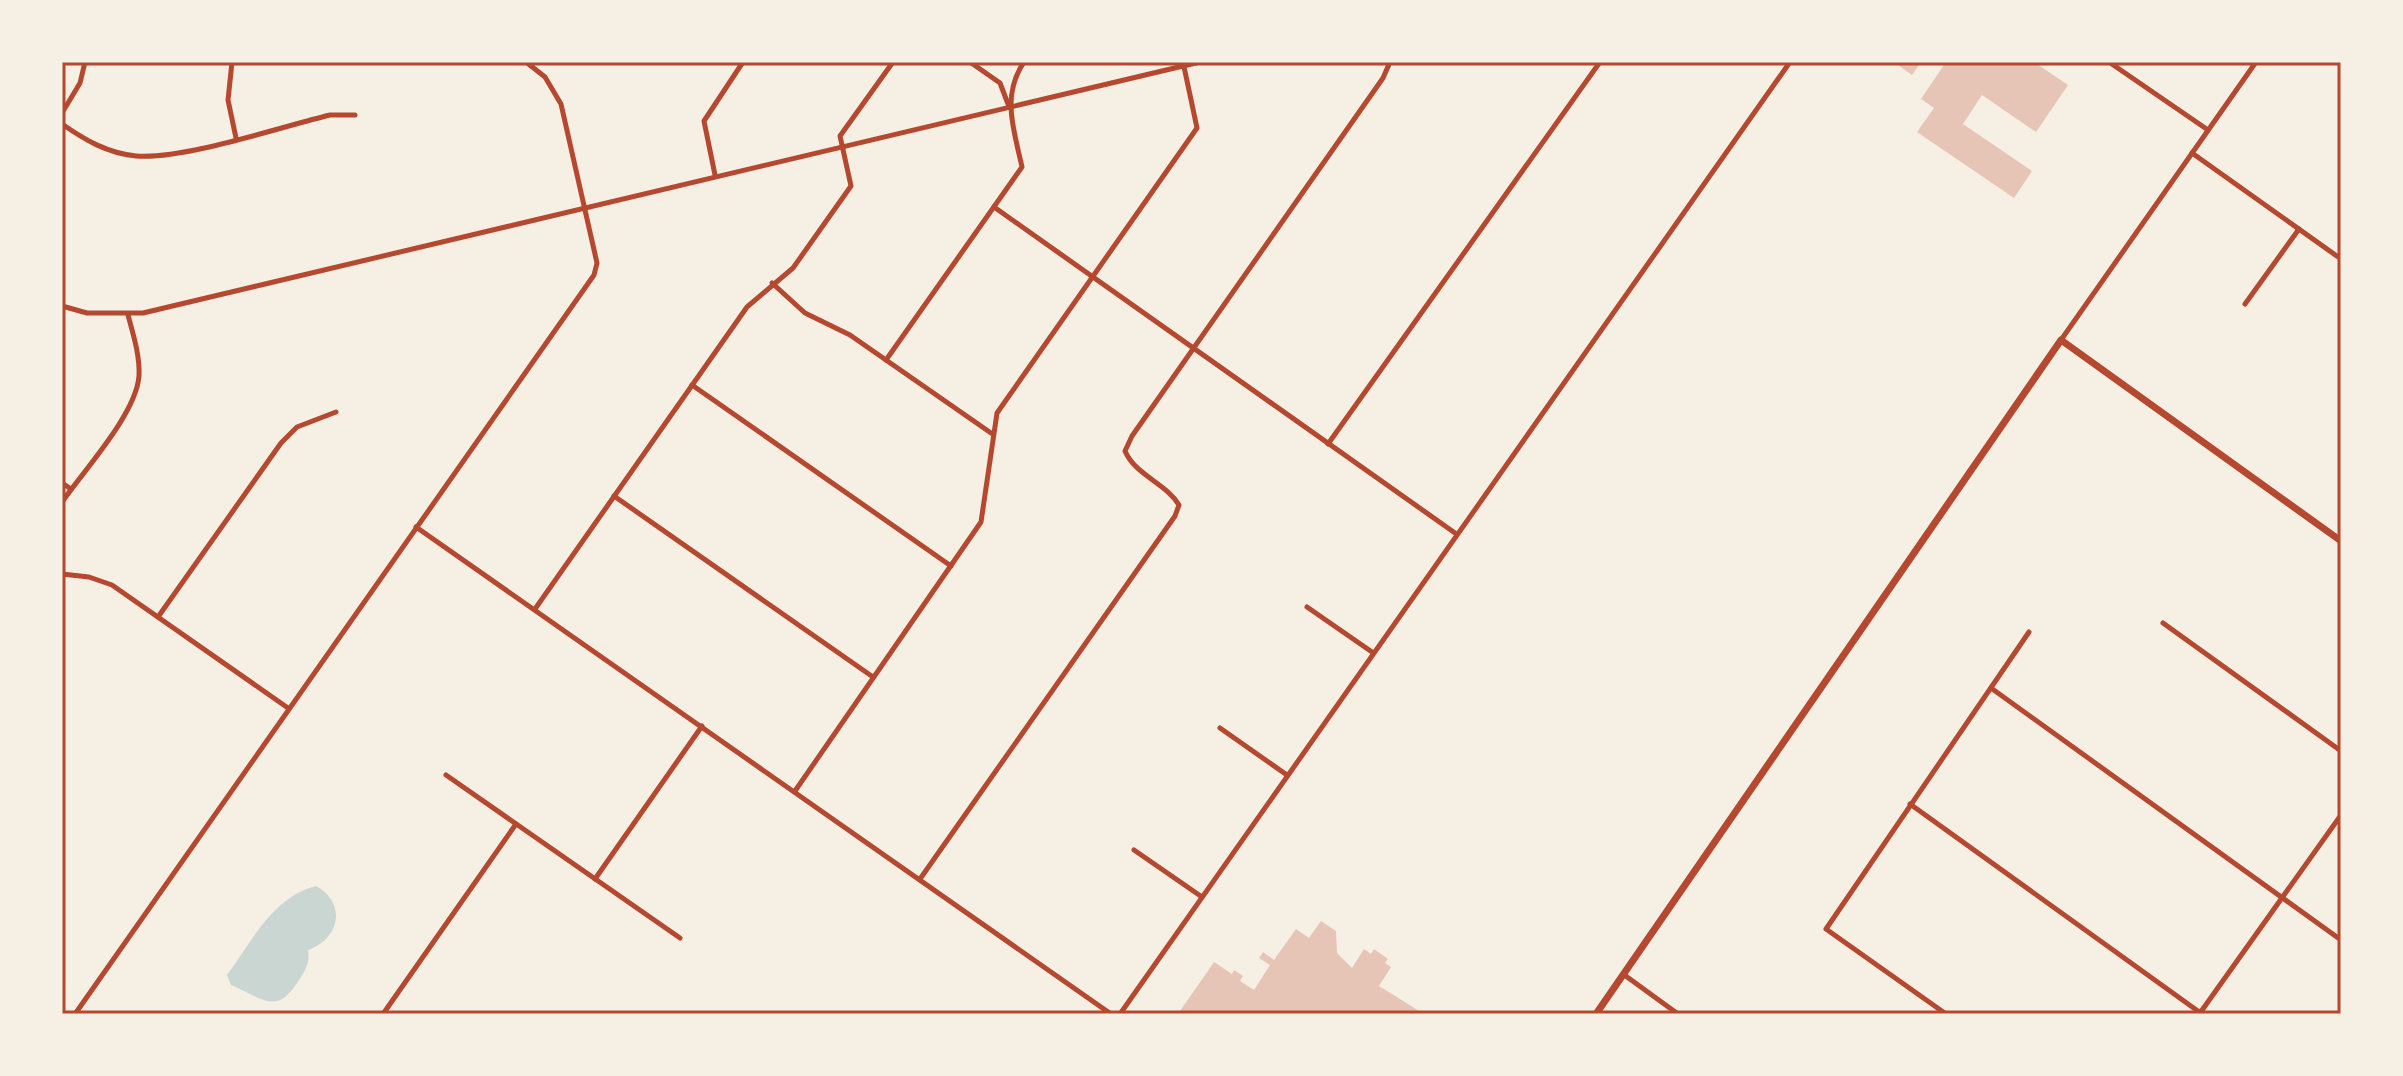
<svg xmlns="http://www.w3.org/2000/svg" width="2403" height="1076" font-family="'Public Sans',sans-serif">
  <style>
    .water { fill: #c9d6d2 }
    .building { fill: #e6c5b7 }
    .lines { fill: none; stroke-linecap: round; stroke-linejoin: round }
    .minor { stroke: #b5482f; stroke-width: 5 }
    .tertiary { stroke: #b5482f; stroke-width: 7 }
    .neatline { fill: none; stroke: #b5482f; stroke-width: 3 }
  </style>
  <rect width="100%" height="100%" fill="#f6efe4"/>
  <path class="water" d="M316 886C347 903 340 939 308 950 310 963 306 969 299 980 277 1016 264 999 231 985L227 975C252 941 273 897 316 886Z"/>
  <g class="building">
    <path d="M1894 62H1921L1912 75Z"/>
    <path d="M1946 62H2034L2068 85 2036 132 1982 95 1963 124 2032 171 2014 198 1917 132 1934 108 1921 99Z"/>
    <path d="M1321 921 1336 931 1337 953 1352 968 1364 949 1371 954 1374 949 1388 959 1385 963 1391 967 1379 986 1424 1014H1178L1214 962 1232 974 1234 970 1243 976 1240 981 1254 990 1270 965 1259 958 1263 952 1274 960 1296 929 1309 938Z"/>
  </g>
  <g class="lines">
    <g class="minor">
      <path d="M232 62 228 100 236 138"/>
      <path d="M970 62 1000 83 1008 104"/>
      <path d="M2109 62 2208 130"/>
      <path d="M62 113 80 83 85 62"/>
      <path d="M62 124C85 140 107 153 136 156 183 160 280 127 330 115H355"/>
      <path d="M2192 153 2341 259"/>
      <path d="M715 175 704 121 743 62"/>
      <path d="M994 207 1455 533"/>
      <path d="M772 283 805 313 850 335 991 433"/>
      <path d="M2245 304 2299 229"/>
      <path d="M62 306 87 313H143L1200 62"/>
      <path d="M2061 340 2256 62"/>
      <path d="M886 360 1022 167C1014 130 1001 96 1024 62"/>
      <path d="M692 385 951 566"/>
      <path d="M1328 444 1600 62"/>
      <path d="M62 483 71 489"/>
      <path d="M614 496 873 677"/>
      <path d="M62 502C85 469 136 414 139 376 140 355 133 334 128 315"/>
      <path d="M416 527 1111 1014"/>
      <path d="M62 574 89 577 112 585 288 708"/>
      <path d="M1307 607 1372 652"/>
      <path d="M535 609 747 307 793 268 851 186 840 136 893 62"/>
      <path d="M158 617 281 443 297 427 336 412"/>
      <path d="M2163 623 2341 751"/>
      <path d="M1991 688 2341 940"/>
      <path d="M1220 728 1287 775"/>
      <path d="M446 775 680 938"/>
      <path d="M795 791 981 522 997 413 1197 128 1183 62"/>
      <path d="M1910 804 2202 1014"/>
      <path d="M1134 850 1202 897"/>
      <path d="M595 879 702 726"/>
      <path d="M920 879 1175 516 1179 505C1166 483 1135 475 1125 451L1132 436 1383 78 1390 62"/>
      <path d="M1623 974 1678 1014"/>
      <path d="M2200 1013 2341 815"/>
      <path d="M75 1014 594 275 597 263 561 104 545 77 526 62"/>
      <path d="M383 1014 516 824"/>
      <path d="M1120 1014 1790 62"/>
      <path d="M1946 1014 1826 929 2029 632"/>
    </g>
    <path class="tertiary" d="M1596 1014 2061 340 2341 541"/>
  </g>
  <rect width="2403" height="1076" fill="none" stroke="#f6efe4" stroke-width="128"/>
  <rect x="64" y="64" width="2275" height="948" class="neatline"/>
</svg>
